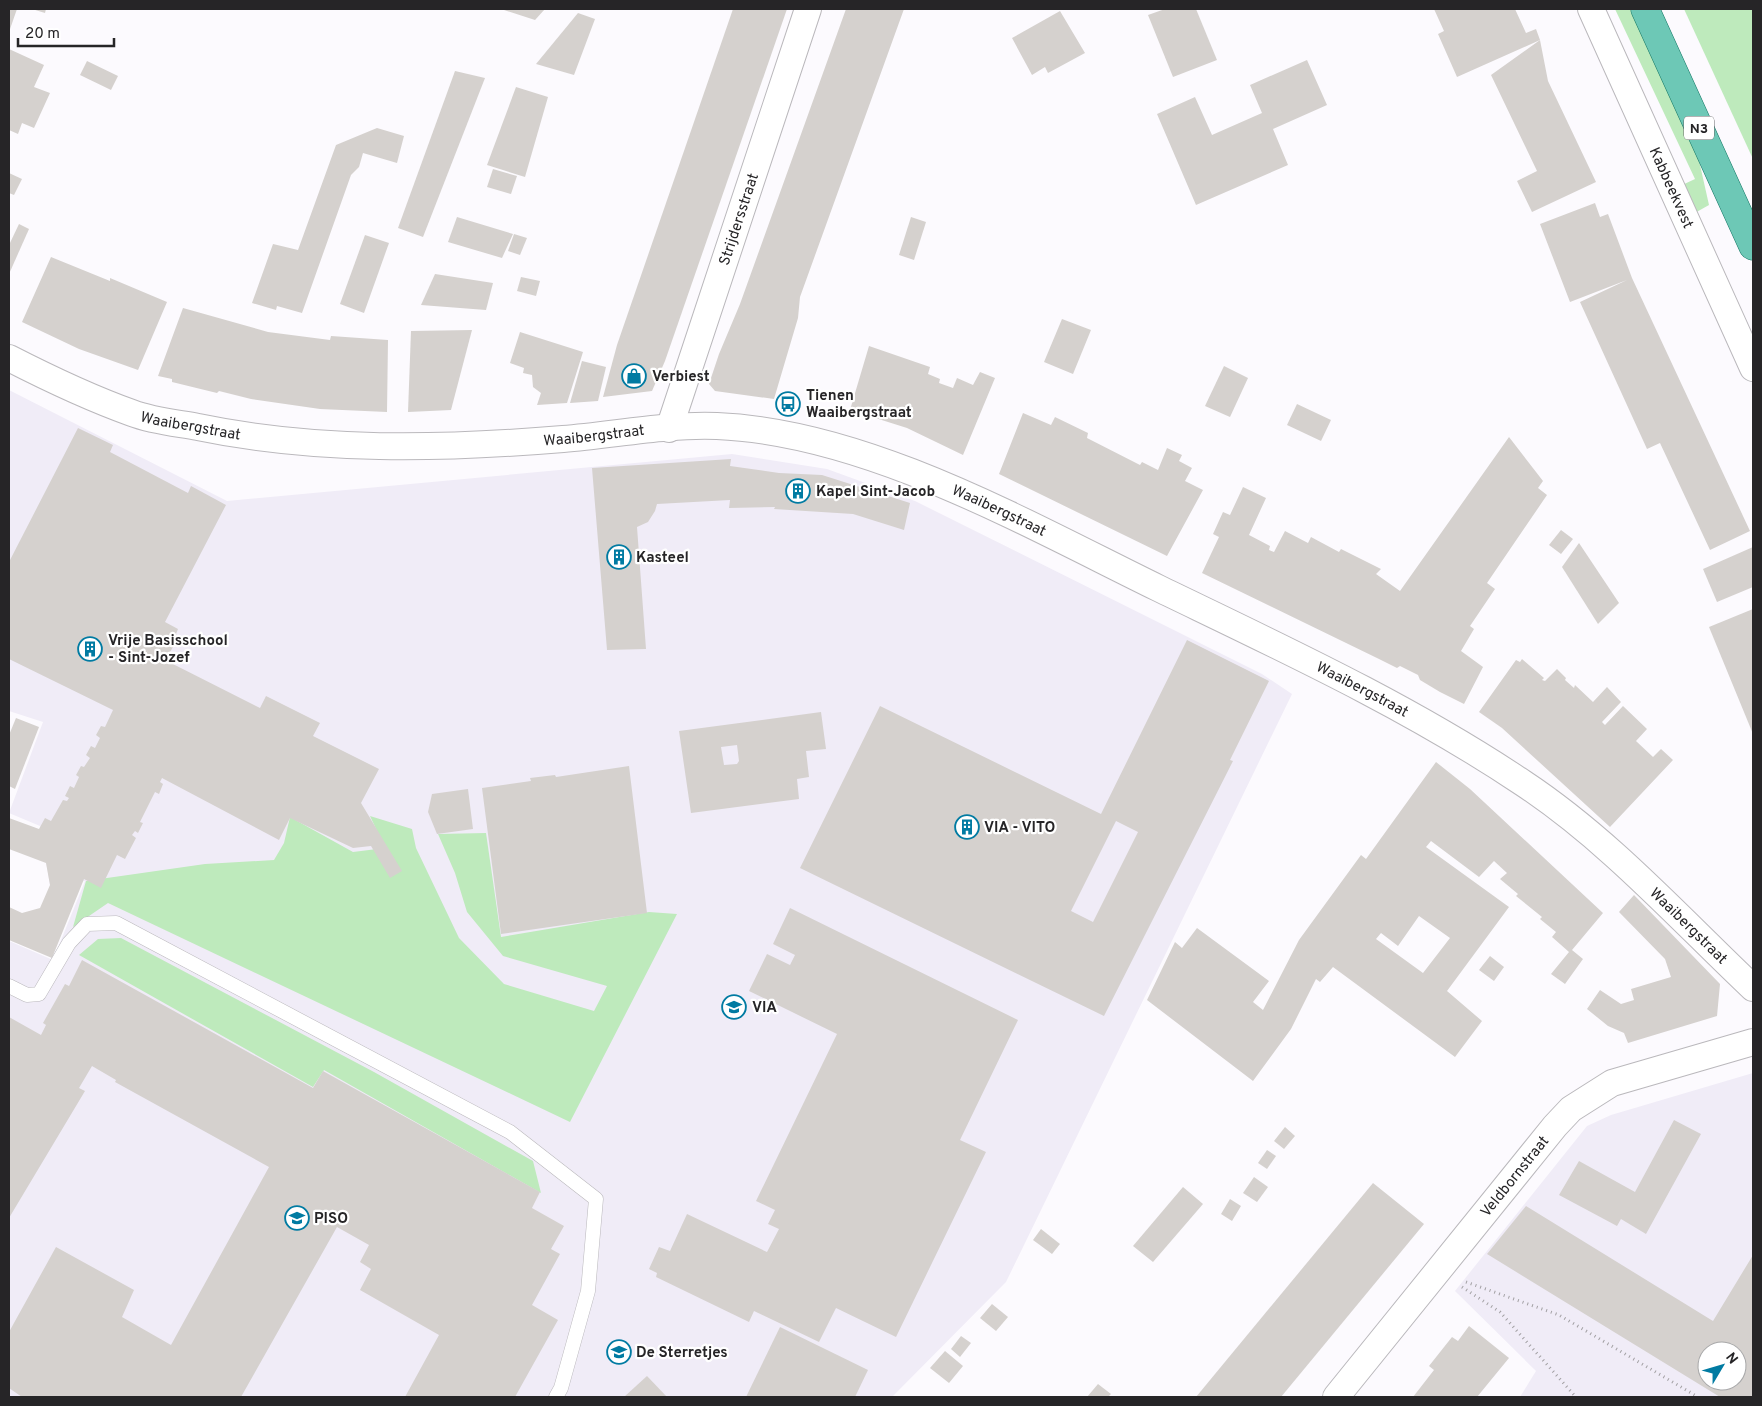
<svg xmlns="http://www.w3.org/2000/svg" width="1762" height="1406" font-family="Overpass,sans-serif">
  <style>
    .built { fill: #f0ecf7; fill-rule: evenodd }
    .green { fill: #beeabc }
    .building { fill: #d5d1ce; fill-rule: evenodd }
    .lines { fill: none; stroke-linecap: round; stroke-linejoin: round }
    .lane-casing { stroke: #bab8bc; stroke-width: 15 }
    .street-casing { stroke: #bab8bc; stroke-width: 28 }
    .primary-casing { stroke: #157765; stroke-width: 29 }
    .path { stroke: #a2a0a3; stroke-width: 3; stroke-dasharray: 1 4; stroke-linecap: butt }
    .lane { stroke: #fff; stroke-width: 14 }
    .street { stroke: #fff; stroke-width: 26 }
    .primary { stroke: #6dc8b6; stroke-width: 28 }
    .labels { text-anchor: middle; stroke-width: 4.5; stroke-linejoin: round; paint-order: stroke }
    .shield { fill: #fff; stroke: #676668; stroke-width: 1 }
    .shield-label { font-size: 14px; font-weight: bold; fill: #262527 }
    .street-label { font-size: 15px; fill: #262527; stroke: #fff }
    .poi-label { font-size: 15px; font-weight: bold; fill: #262527; stroke: #fff; text-anchor: start }
  </style>
  <rect width="100%" height="100%" fill="#fcfafe"/>
  <g class="built">
    <path d="M9 390 227 501 732 454 827 469 915 501 1262 674 1292 694 1006 1282 892 1397H9V941L53 960 85 881 50 885 40 826 9 813 43 722 9 711Z"/>
    <path d="M1753 1073V1397H1520L1536 1371 1455 1291 1587 1126 1611 1115ZM1707 1351H1737V1381H1707Z"/>
  </g>
  <g class="green">
    <path d="M1615 9H1634L1696 147 1709 205 1693 214 1680 186 1695 179Z"/>
    <path d="M1684 9H1753V159Z"/>
    <path d="M370 816 412 829 416 848 459 938 504 984 594 1011 607 986 503 956 467 912 455 873 438 834 486 833 501 937 649 912 677 914 570 1122 108 903 73 927 86 881 205 864 274 860 284 843 290 817 353 852 385 848Z"/>
    <path d="M121 938 374 1072 533 1161 541 1193 324 1070 313 1087 79 955 98 939Z"/>
  </g>
  <g class="building">
    <path d="M9 9H17L9 32Z"/>
    <path d="M32 9H46L45 13Z"/>
    <path d="M501 9H545L535 20Z"/>
    <path d="M733 9H787L665 361 652 391 603 397 617 345Z"/>
    <path d="M846 9H904L800 297 798 318 774 399 715 391 709 384 719 354 740 304Z"/>
    <path d="M1165 9H1196L1217 60 1173 77 1148 15Z"/>
    <path d="M1434 9H1515L1526 33 1536 29 1540 40 1457 77 1438 34 1444 31Z"/>
    <path d="M1060 11 1085 53 1048 73 1045 67 1032 75 1012 38Z"/>
    <path d="M578 13 595 19 574 75 536 64Z"/>
    <path d="M1540 40 1548 81 1596 182 1532 212 1517 181 1537 171 1491 75Z"/>
    <path d="M9 49 44 65 34 87 50 93 34 128 22 123 18 134 9 130Z"/>
    <path d="M1307 60 1327 105 1273 129 1288 165 1196 205 1157 114 1195 97 1212 135 1262 113 1250 85Z"/>
    <path d="M87 61 118 76 111 90 80 75Z"/>
    <path d="M455 71 485 78 423 237 398 228Z"/>
    <path d="M516 87 548 97 525 177 487 165Z"/>
    <path d="M377 128 404 136 397 163 363 153 359 167 351 175 302 313 277 306 276 310 252 303 273 244 298 250 336 145Z"/>
    <path d="M493 169 517 176 511 194 487 187Z"/>
    <path d="M9 173 22 179 14 195 9 193Z"/>
    <path d="M1595 203 1600 217 1608 214 1632 278 1750 531 1710 550 1660 443 1647 449 1580 302 1627 280 1570 302 1540 224Z"/>
    <path d="M457 217 513 234 502 258 448 242Z"/>
    <path d="M911 217 926 222 914 260 899 255Z"/>
    <path d="M19 224 29 229 9 274V245Z"/>
    <path d="M514 234 527 238 520 255 508 251Z"/>
    <path d="M365 235 389 243 364 313 340 304Z"/>
    <path d="M51 257 110 281V278L167 302 138 370 79 349 22 322Z"/>
    <path d="M435 274 493 283 486 310 421 305Z"/>
    <path d="M521 277 540 281 536 296 517 291Z"/>
    <path d="M183 308 268 332 330 340 331 336 388 340 387 412 320 409 251 399 219 391 217 393 172 382V379L158 376Z"/>
    <path d="M1062 319 1091 330 1073 374 1044 362Z"/>
    <path d="M472 330 451 410 408 412 411 331Z"/>
    <path d="M520 332 583 352 567 403 537 405 541 393 533 387 532 375 523 373 524 368 510 363Z"/>
    <path d="M869 346 930 367 928 374 940 379 939 383 953 388 957 378 973 385 980 372 995 378 963 455 907 428 850 410Z"/>
    <path d="M582 361 606 367 598 401 570 403Z"/>
    <path d="M1224 366 1248 378 1230 417 1205 406Z"/>
    <path d="M1297 404 1331 420 1321 441 1287 425Z"/>
    <path d="M1023 413 1051 425 1055 417 1088 433 1087 438 1140 465 1142 462 1158 470 1167 448 1182 455 1179 461 1192 468 1185 481 1203 490 1167 556 999 474Z"/>
    <path d="M78 428 113 445 110 452 188 493 191 486 226 505 165 622 178 629 176 634 178 639 165 660 260 708 266 696 320 723 313 736 379 769 361 803 402 871 390 878 371 846 353 848 290 818 279 840 162 778 160 782 163 784 159 794 155 792 140 822 143 823 138 833 135 831 132 835 136 838 125 859 117 855 101 888 84 879 52 958 9 940V907L22 913 40 908 50 885 46 863 9 849V818L39 829 45 818 51 821 63 800 67 801 69 798 65 796 70 786 74 788 79 777 76 775 81 766 84 767 90 758 86 755 91 746 95 748 100 738 96 735 101 726 105 727 113 710 9 659V562Z"/>
    <path d="M1509 437 1543 481 1538 488 1547 495 1487 583 1495 589 1470 626 1474 629 1461 651 1483 667 1464 704 1440 692 1420 680 1418 675 1400 666 1397 668 1379 659 1202 573 1219 537 1213 534 1223 512 1230 515 1243 487 1266 498 1249 535 1270 546 1269 550 1274 552 1285 531 1308 543 1311 537 1339 552 1341 549 1381 569 1376 574 1400 591Z"/>
    <path d="M731 459 730 466 779 473 822 475 910 503 904 530 853 514 774 509 775 507 729 508 730 500 657 504 655 511 648 522 637 527 646 649 607 650 592 468Z"/>
    <path d="M1561 530 1573 539 1561 554 1549 545Z"/>
    <path d="M1579 543 1619 603 1598 624 1562 567Z"/>
    <path d="M1753 547V587L1717 602 1703 569Z"/>
    <path d="M1753 609V734L1709 627Z"/>
    <path d="M1187 640 1269 681 1230 760 1233 761 1104 1016 800 868 880 706 1101 814ZM1116 821 1138 832 1093 922 1071 911Z"/>
    <path d="M1522 659 1544 678 1542 680 1545 681 1557 669 1566 678 1565 680 1574 688 1575 685 1593 702 1607 687 1621 702 1602 722 1605 725 1623 706 1647 729 1636 741 1653 757 1661 749 1673 760 1610 827 1502 728 1479 712 1516 660 1520 662Z"/>
    <path d="M821 712 826 749 806 751 809 777 797 779 799 799 691 813 679 731ZM737 745 739 761 737 764 724 765 721 747Z"/>
    <path d="M16 718 39 727 15 789 9 786V735Z"/>
    <path d="M1436 762 1470 789 1603 913 1572 950 1583 959 1565 984 1551 974 1569 952 1552 937 1556 932 1540 919 1542 917 1516 896 1518 894 1500 879 1507 873 1494 861 1479 877 1431 841 1426 847 1509 907 1447 991 1482 1021 1455 1057 1333 967 1320 982 1316 979 1291 1029 1253 1081 1147 1000 1175 942 1182 948 1197 928 1269 981 1253 1002 1263 1010 1299 940 1361 855 1366 859ZM1419 916 1450 938 1423 973 1376 939 1381 933 1398 946Z"/>
    <path d="M629 766 647 913 501 934 482 788 531 781 530 778 555 775 556 777Z"/>
    <path d="M468 789 473 829 437 834 428 812 432 794Z"/>
    <path d="M1634 895 1720 984 1717 1016 1628 1043 1624 1033 1608 1026 1587 1009 1600 990 1621 1004 1634 1000 1631 989 1671 977 1665 959 1619 912Z"/>
    <path d="M790 908 1018 1020 960 1140 986 1152 896 1337 836 1308 819 1342 754 1311 749 1322 656 1277 657 1273 649 1269 659 1247 670 1251 687 1214 767 1252 779 1229 768 1224 775 1210 756 1201 837 1034 749 991 767 954 790 965 795 955 773 944Z"/>
    <path d="M1490 956 1504 967 1494 981 1479 970Z"/>
    <path d="M82 960 313 1088 323 1071 540 1192 532 1208 564 1226 551 1249 560 1254 532 1305 558 1320 515 1397H405L439 1335 360 1290 371 1269 360 1262 369 1245 337 1227 241 1397H22L9 1388V1332L56 1247 134 1290 122 1317 171 1345 269 1167 115 1082 116 1080 92 1066 79 1088 85 1091 9 1218V1017L41 1035 46 1025 43 1023 65 984 69 986Z"/>
    <path d="M1674 1120 1701 1134 1646 1234 1621 1219 1617 1226 1559 1195 1579 1161 1635 1192Z"/>
    <path d="M1285 1127 1295 1136 1284 1149 1274 1141Z"/>
    <path d="M1267 1150 1276 1156 1267 1169 1258 1163Z"/>
    <path d="M1254 1177 1268 1187 1257 1202 1243 1193Z"/>
    <path d="M1373 1183 1424 1224 1324 1345 1281 1397H1196Z"/>
    <path d="M1183 1187 1203 1204 1153 1262 1133 1246Z"/>
    <path d="M1230 1199 1241 1206 1232 1221 1221 1214Z"/>
    <path d="M1526 1206 1713 1321 1753 1255V1397H1720L1487 1254ZM1707 1351H1737V1381H1707Z"/>
    <path d="M1041 1229 1060 1244 1052 1254 1033 1240Z"/>
    <path d="M992 1304 1008 1317 996 1331 980 1318Z"/>
    <path d="M1469 1326 1509 1358 1477 1397H1413L1434 1370 1429 1366 1452 1337 1458 1341Z"/>
    <path d="M780 1327 868 1370 855 1397H746Z"/>
    <path d="M961 1336 971 1343 960 1357 951 1349Z"/>
    <path d="M945 1351 963 1366 949 1383 930 1368Z"/>
    <path d="M647 1376 667 1397H624Z"/>
    <path d="M1098 1384 1111 1394 1108 1397H1087Z"/>
  </g>
  <g class="lines">
    <g class="lane-casing">
      <path id="lane" d="M9 986 27 995 39 994 69 943 87 924 116 923 510 1132 596 1199 588 1291 561 1388 556 1397"/>
    </g>
    <g class="street-casing">
      <g id="street">
        <path id="s1" d="M1591 9 1753 368"/>
        <path id="s2" d="M9 358C48 378 90 398 132 413 153 421 176 423 198 427 318 452 441 449 563 439 614 435 666 424 717 426 866 432 1025 523 1158 588 1282 648 1408 706 1523 783 1609 840 1679 918 1753 988"/>
        <path id="s3" d="M669 429 808 9"/>
        <path id="s4" d="M1336 1397 1555 1126 1571 1109 1612 1083 1753 1042"/>
      </g>
    </g>
    <g class="primary-casing">
      <path id="primary" d="M1645 9 1753 246"/>
    </g>
    <g class="path">
      <path d="M1466 1282 1559 1315 1698 1397"/>
      <path d="M1462 1287 1500 1312 1576 1397"/>
    </g>
    <use href="#lane" class="lane"/>
    <use href="#street" class="street"/>
    <use href="#primary" class="primary"/>
  </g>
  <defs>
    <g id="shop-ring" transform="scale(1.25)"><circle r="9.5" fill="#fff" stroke="#017ba2" stroke-width="1.5"/><path d="M-5-2.5h2.3a2.7 3.5 0 0 1 5.4 0H5L5.5 6h-11ZM-1.5-2.5h3a1.5 2.3 0 0 0-3 0Z" fill="#017ba2"/></g>
    <g id="bus-ring" transform="scale(1.25)"><circle r="9.5" fill="#fff" stroke="#017ba2" stroke-width="1.5"/><path d="M-5-6H5V4H4V6H2V4H-2V6H-4V4H-5ZM-3.5-4V0h7V-4ZM-3.5 1.2v1.5H-2V1.2ZM2 1.2v1.5H3.5V1.2Z" fill="#017ba2"/></g>
    <g id="building-ring" transform="scale(1.25)"><circle r="9.5" fill="#fff" stroke="#017ba2" stroke-width="1.5"/><path d="M-4-6H4V6H1V3H-1V6H-4ZM-2.5-4.3h1.7v1.8h-1.7ZM.8-4.3h1.7v1.8H.8ZM-2.5-1h1.7V.8h-1.7ZM.8-1h1.7V.8H.8Z" fill="#017ba2"/></g>
    <g id="school-ring" transform="scale(1.25)"><circle r="9.5" fill="#fff" stroke="#017ba2" stroke-width="1.5"/><path d="M0-5L7-2L0 1L-7-2ZM-4 1L0 2.5L4 1V4Q0 6-4 4Z" fill="#017ba2"/></g>
  </defs>
  <g fill-rule="evenodd">
    <use href="#shop-ring" x="634" y="376"/>
    <use href="#bus-ring" x="788" y="404"/>
    <use href="#building-ring" x="798" y="491"/>
    <use href="#building-ring" x="619" y="557"/>
    <use href="#building-ring" x="90" y="649"/>
    <use href="#building-ring" x="967" y="827"/>
    <use href="#school-ring" x="734" y="1007"/>
    <use href="#school-ring" x="297" y="1218"/>
    <use href="#school-ring" x="619" y="1352"/>
  </g>
  <g class="labels">
    <rect class="shield" x="1684" y="116.5" width="30" height="23" rx="4"/>
    <g class="shield-label">
      <text x="1699" y="133">N3</text>
    </g>
    <g class="street-label">
      <text dy="5" stroke="none"><textPath href="#s1" startOffset="196">Kabbeekvest</textPath></text>
      <text dy="5" stroke="none"><textPath href="#s3" startOffset="221">Strijdersstraat</textPath></text>
      <text dy="5" stroke="none"><textPath href="#s2" startOffset="195">Waaibergstraat</textPath></text>
      <text dy="5" stroke="none"><textPath href="#s2" startOffset="600">Waaibergstraat</textPath></text>
      <text dy="5" stroke="none"><textPath href="#s2" startOffset="1020">Waaibergstraat</textPath></text>
      <text dy="5" stroke="none"><textPath href="#s2" startOffset="1425">Waaibergstraat</textPath></text>
      <text dy="5" stroke="none"><textPath href="#s2" startOffset="1830">Waaibergstraat</textPath></text>
      <text dy="5" stroke="none"><textPath href="#s4" startOffset="284">Veldbornstraat</textPath></text>
    </g>
    <g class="poi-label">
      <text x="652" y="381">Verbiest</text>
      <text x="806" y="400">Tienen<tspan x="806" dy="17">Waaibergstraat</tspan></text>
      <text x="816" y="496">Kapel Sint-Jacob</text>
      <text x="636" y="562">Kasteel</text>
      <text x="108" y="645">Vrije Basisschool<tspan x="108" dy="17">- Sint-Jozef</tspan></text>
      <text x="984" y="832">VIA - VITO</text>
      <text x="752" y="1012">VIA</text>
      <text x="314" y="1223">PISO</text>
      <text x="636" y="1357">De Sterretjes</text>
    </g>
  </g>
  <rect width="1762" height="1406" fill="none" stroke="#262527" stroke-width="20"/>
  <g transform="translate(1722 1366) rotate(52)"><circle r="24" fill="#ffffff" stroke="#a8a8a9"/>
  <path d="M0-4L9 19L0 12L-9 19Z" fill="#017ba2"/>
  <text y="-8" font-size="14" font-weight="bold" text-anchor="middle" fill="#262527">N</text>
  </g>
  <path d="M18 38v8h96v-8" fill="none" stroke="#262527" stroke-width="2.5"/>
  <text x="25" y="38" font-size="15" fill="#262527" stroke="#ffffff" stroke-width="4" paint-order="stroke">20 m</text>
</svg>
